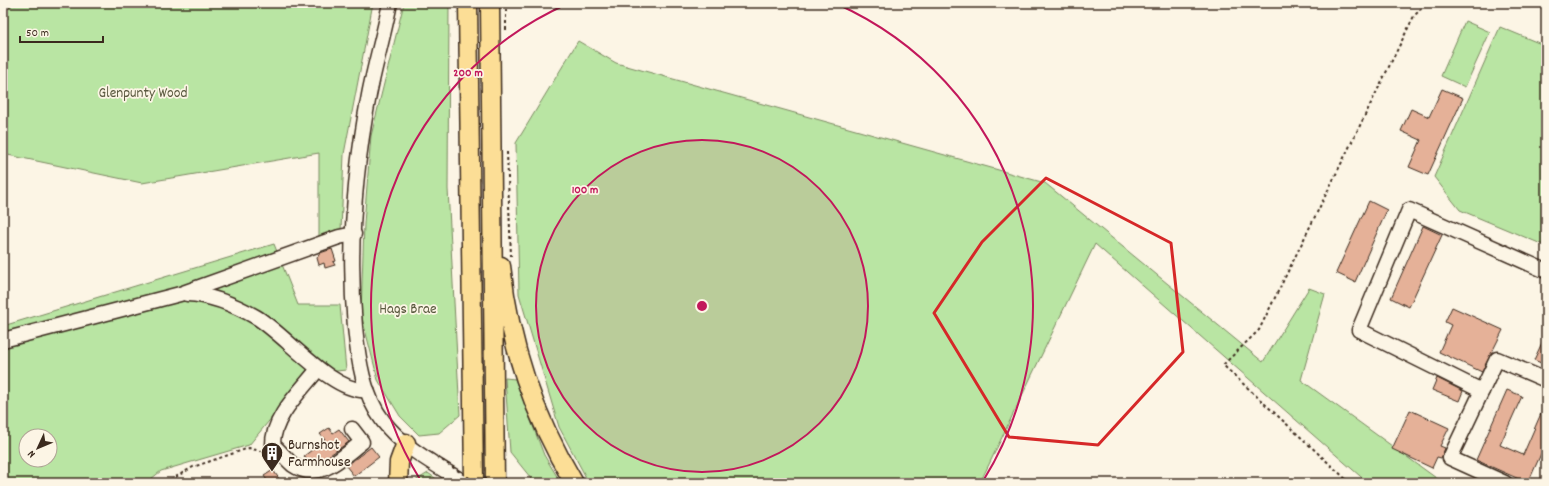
<svg xmlns="http://www.w3.org/2000/svg" width="1549" height="486" font-family="Dekko,sans-serif">
  <style>
    .green { fill: #b9e5a3; stroke: #7a8860; fill-rule: evenodd }
    .building { fill: #e5b198; stroke: #3b2a1e }
    .lines { fill: none; stroke-linecap: round; stroke-linejoin: round }
    .minor-casing { stroke: #3b2a1e; stroke-width: 17 }
    .major-casing { stroke: #3b2a1e; stroke-width: 21 }
    .path { stroke: #3b2a1e; stroke-width: 2; stroke-dasharray: 3 3; stroke-linecap: butt }
    .minor { stroke: #fcf5e5; stroke-width: 14 }
    .major { stroke: #fcde96; stroke-width: 18 }
    .path-bridge { stroke: #3b2a1e; stroke-width: 2; stroke-dasharray: 3 3; stroke-linecap: butt }
    .marked { fill: none; stroke: #d62828; stroke-width: 3; stroke-linejoin: round }
    .ring { fill: none; stroke: #c2185b; stroke-width: 2 }
    .labels { text-anchor: middle; stroke-width: 3.5; stroke-linejoin: round; paint-order: stroke }
    .park-label { font-size: 15px; fill: #5a593f; stroke: #fcf5e5 }
    .poi-label { font-size: 15px; fill: #3b2a1e; stroke: #fcf5e5; text-anchor: start }
    .centre { fill: #c2185b; stroke: #fcf5e5; stroke-width: 2 }
    .ring-label { font-size: 12px; text-anchor: middle; font-weight: bold; fill: #c2185b; stroke: #fcf5e5; stroke-width: 3.5; stroke-linejoin: round; paint-order: stroke }
  </style>
  <rect width="100%" height="100%" fill="#fcf5e5"/>
  <filter id="ink" filterUnits="userSpaceOnUse"><feTurbulence type="fractalNoise" baseFrequency=".025" numOctaves="2"/><feDisplacementMap in="SourceGraphic" scale="8" xChannelSelector="R" yChannelSelector="G"/><feConvolveMatrix kernelMatrix="1 2 1 2 8 2 1 2 1" color-interpolation-filters="sRGB"/></filter>
  <g filter="url(#ink)">
    <g class="green">
      <path d="M3 3H373L344 154 341 231 319 238V153L142 183 3 154Z"/>
      <path d="M404 3H449L448 189 460 415 439 433 419 435 400 416 378 380 361 314 364 223 371 136Z"/>
      <path d="M1465 21 1490 32 1465 87 1441 76Z"/>
      <path d="M1500 27 1546 46V246L1460 210 1434 177Z"/>
      <path d="M578 41 616 63 1045 183 1263 362 1309 288 1325 294 1301 380 1443 483H1368L1095 244 980 483H589L559 427 519 294 516 143Z"/>
      <path d="M274 244 298 305H340L346 370 308 374 249 445 161 471 146 483H3V326ZM26 436H50V460H26Z"/>
      <path d="M505 378 515 379 544 455 561 483H532L530 477 510 452Z"/>
      <path d="M428 473 442 483H412Z"/>
    </g>
    <g class="building">
      <path d="M1442 89 1463 98 1428 175 1409 167 1421 140 1401 131 1411 109 1429 117Z"/>
      <path d="M1369 201 1387 210 1355 282 1336 273Z"/>
      <path d="M1423 226 1442 235 1409 307 1391 298Z"/>
      <path d="M332 249 336 261 333 262 335 265 325 268 324 263 319 265 317 258 320 253Z"/>
      <path d="M1452 307 1503 330 1482 372 1439 352 1451 325 1445 322Z"/>
      <path d="M1546 334V365L1534 360Z"/>
      <path d="M1437 378 1463 391 1459 401 1432 390Z"/>
      <path d="M1507 390 1522 396 1500 445 1523 455 1546 402V448L1544 447 1528 483 1476 460Z"/>
      <path d="M1410 410 1449 428 1440 446 1445 448 1442 456 1441 458 1437 457 1432 468 1392 449Z"/>
      <path d="M329 428 333 433 339 429 349 442 324 459 308 462 304 456 325 440 320 434Z"/>
      <path d="M371 447 379 457 354 476 346 466Z"/>
      <path d="M273 470 282 483H269L264 476Z"/>
    </g>
    <g class="lines">
      <g class="minor-casing">
        <g id="minor">
          <path d="M390 3C384 34 375 64 369 95 355 169 348 251 355 327 358 358 363 395 383 421 403 448 437 465 465 483"/>
          <path d="M187 294C211 295 235 305 256 317 285 334 333 394 367 390"/>
          <path d="M3 340 180 294 339 237 354 234"/>
          <path d="M318 369C302 390 272 417 273 445 280 451 286 459 293 465 319 483 342 457 362 442L352 429"/>
          <path d="M1482 391 1359 330 1409 210 1546 271"/>
          <path d="M1505 483 1450 458 1497 359 1546 380"/>
        </g>
      </g>
      <g class="major-casing">
        <g id="major">
          <path d="M468 3 474 483"/>
          <path d="M490 3 495 483"/>
          <path d="M501 266C510 346 533 414 574 483"/>
          <path d="M398 483 399 462 406 443"/>
        </g>
      </g>
      <g class="path">
        <path d="M506 3V30"/>
        <path d="M3 8 19 3"/>
        <path d="M507 152 511 256"/>
        <path d="M165 483 193 467 249 448 264 452"/>
        <path d="M1350 483 1223 365 1259 330 1414 16 1427 3"/>
      </g>
      <use href="#minor" class="minor"/>
      <use href="#major" class="major"/>
      <path class="path-bridge" d="M437 457 477 483"/>
    </g>
  </g>
  <path class="marked" d="M1046 178 1171 243 1183 352 1098 445 1009 437 934 313 982 242Z"/>
  <circle cx="702" cy="306" r="166" fill="#c2185b" fill-opacity=".12"/>
  <g class="ring">
    <circle cx="702" cy="306" r="166"/>
    <path d="M421 481A331 331 0 0 1 567 4M837 4A331 331 0 0 1 983 481"/>
  </g>
  <defs>
    <g id="building-pin" transform="scale(1.15)"><path d="M0 17L-7.5 6A9.5 9.5 0 1 1 7.5 6Z" fill="#3b2a1e" stroke="#fcf5e5"/><path d="M-4-6H4V6H1V3H-1V6H-4ZM-2.5-4.3h1.7v1.8h-1.7ZM.8-4.3h1.7v1.8H.8ZM-2.5-1h1.7V.8h-1.7ZM.8-1h1.7V.8H.8Z" fill="#fff"/></g>
  </defs>
  <g fill-rule="evenodd">
    <use href="#building-pin" x="272" y="453"/>
  </g>
  <g class="labels">
    <g class="park-label">
      <text x="143" y="97">Glenpunty Wood</text>
      <text x="408" y="313">Hags Brae</text>
    </g>
    <g class="poi-label">
      <text x="288" y="449">Burnshot<tspan x="288" dy="17">Farmhouse</tspan></text>
    </g>
  </g>
  <circle cx="702" cy="306" r="6" class="centre"/>
  <g class="ring-label">
    <text x="468" y="76">200 m</text>
    <text x="585" y="193">100 m</text>
  </g>
  <rect width="1549" height="486" fill="none" stroke="#fcf5e5" stroke-width="16"/>
  <rect x="8" y="8" width="1533" height="470" fill="none" stroke="#3b2a1e" stroke-width="1.5" filter="url(#ink)"/>
  <g transform="translate(38 448) rotate(226)"><circle r="19" fill="#fcf5e5" stroke="#afa495"/>
  <path d="M0-3L7 15L0 10L-7 15Z" fill="#3b2a1e"/>
  <text y="-6" font-size="11" font-weight="bold" text-anchor="middle" fill="#3b2a1e">N</text>
  </g>
  <path d="M20 36v6h83v-6" fill="none" stroke="#3b2a1e" stroke-width="2"/>
  <text x="26" y="36" font-size="12" fill="#3b2a1e" stroke="#fcf5e5" stroke-width="3" paint-order="stroke">50 m</text>
</svg>
